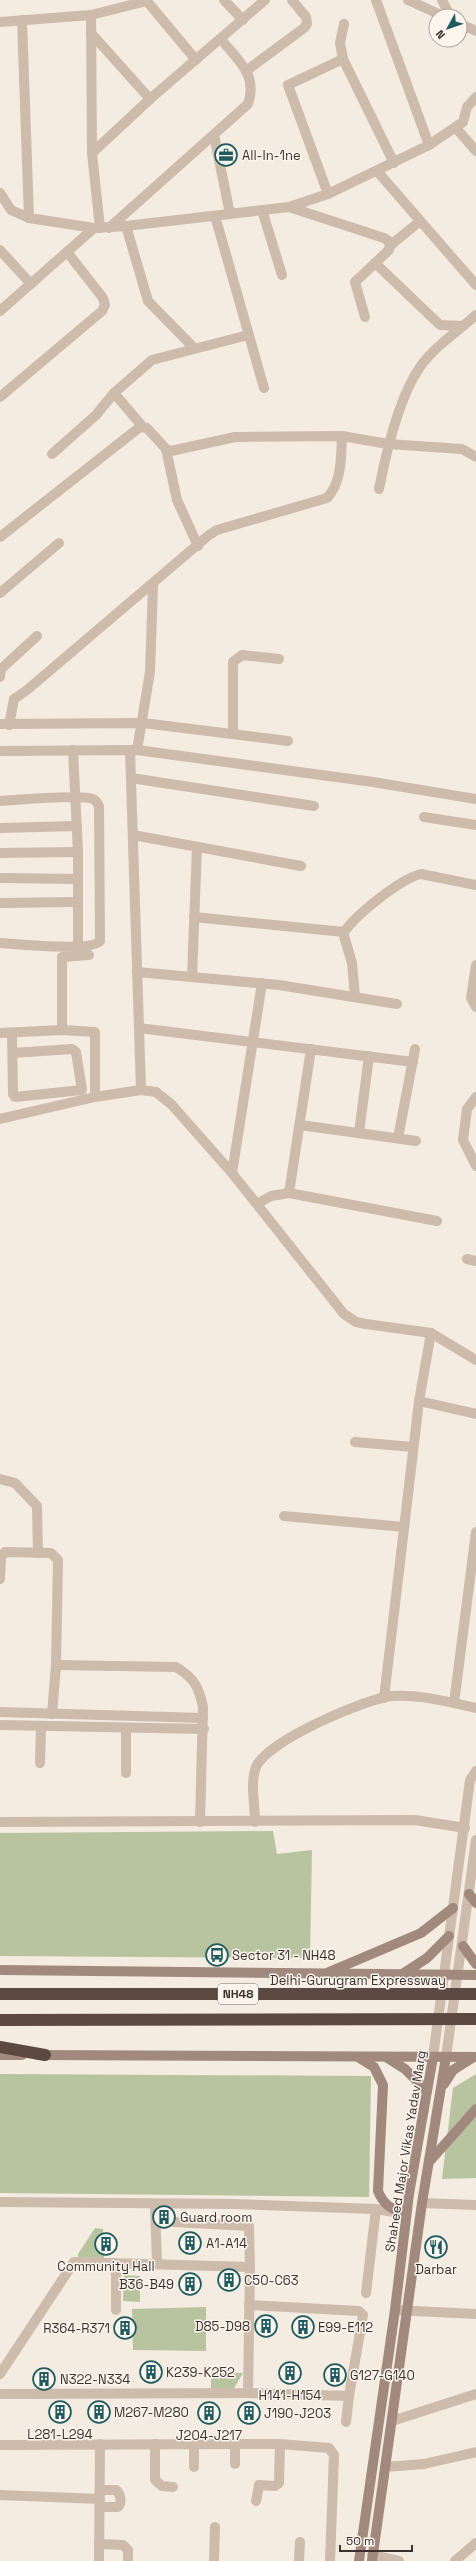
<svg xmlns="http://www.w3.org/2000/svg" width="476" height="2561" font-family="'Space Grotesk',sans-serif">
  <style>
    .green { fill: #b8c4a0 }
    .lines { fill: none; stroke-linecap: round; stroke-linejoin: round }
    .minor { stroke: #cdbbac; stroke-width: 10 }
    .tertiary { stroke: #cdbbac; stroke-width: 10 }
    .secondary { stroke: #a18a7d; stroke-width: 10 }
    .motorway { stroke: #5c4a42; stroke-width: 12 }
    .labels { text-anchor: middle; stroke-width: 3; stroke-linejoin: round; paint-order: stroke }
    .shield { fill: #fbf5ee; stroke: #756b66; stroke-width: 1 }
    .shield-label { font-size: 12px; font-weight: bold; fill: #3b302b }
    .poi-label { font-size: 13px; fill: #3b302b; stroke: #fbf5ee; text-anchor: start }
    .street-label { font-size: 13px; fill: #3b302b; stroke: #fbf5ee }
  </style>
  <rect width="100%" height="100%" fill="#f4ebe1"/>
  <g class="green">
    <path d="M273 1831 277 1854 312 1850 310 1958 0 1956V1833Z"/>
    <path d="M0 2074 371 2076 369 2197 0 2193Z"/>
    <path d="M476 2074V2178L442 2179 453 2088Z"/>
    <path d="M95 2228 103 2229 104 2258 78 2257V2254Z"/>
    <path d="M124 2275 140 2276V2302L123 2301Z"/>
    <path d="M206 2307V2351L133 2350 132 2309Z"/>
    <path d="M211 2372 243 2373 233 2390 211 2391Z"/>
  </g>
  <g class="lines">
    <g class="minor">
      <path d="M146 0 196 60"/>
      <path d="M224 0 243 20"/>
      <path d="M376 0 429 145"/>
      <path d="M408 0 443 16"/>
      <path d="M442 0 450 16"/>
      <path d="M91 15 92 153 100 228"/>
      <path d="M22 20 29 218"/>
      <path d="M0 22 91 15 147 1"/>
      <path d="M344 24 340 43 343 59 394 163"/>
      <path d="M460 24 476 31"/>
      <path d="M91 33 150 99"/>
      <path d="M246 71 304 28 307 24 306 17 292 0"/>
      <path d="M456 128 476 151"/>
      <path d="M214 135 230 214"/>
      <path d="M92 153 150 99 265 0"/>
      <path d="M377 171 476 285"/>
      <path d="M0 193 11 210 29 218 94 228 126 226 289 207 328 194 429 145 463 122 467 107 476 97"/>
      <path d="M328 194 288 85 343 59"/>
      <path d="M289 207 384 238 390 242 389 250 355 282 365 317"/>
      <path d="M262 210 282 275"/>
      <path d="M215 216 264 388"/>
      <path d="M126 226 148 301 193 347"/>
      <path d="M109 228 248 104C258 74 238 61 221 39"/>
      <path d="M391 245 420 221"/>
      <path d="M0 250 31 284"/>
      <path d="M375 263 440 325 463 326"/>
      <path d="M0 311 94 228"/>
      <path d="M114 393 152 360 248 335"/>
      <path d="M0 397 102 311 105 305 103 298 67 252"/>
      <path d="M166 449 177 500 198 546"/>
      <path d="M52 454 96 415 114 393 143 427"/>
      <path d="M379 489C386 453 399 397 420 367 434 347 458 331 476 315"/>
      <path d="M0 537 140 427 147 428 166 449 171 451 235 437 342 436 388 444 462 449 476 457"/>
      <path d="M0 593 59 543"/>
      <path d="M0 677 1 669 37 636"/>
      <path d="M0 724 143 723 288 741"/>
      <path d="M9 725 14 699 27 690 209 535 217 530 327 498C342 482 341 457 342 436"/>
      <path d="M233 733V662L242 655 279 659"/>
      <path d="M73 750 78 852V946"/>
      <path d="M130 750 141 1090"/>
      <path d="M137 750 150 672 153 586"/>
      <path d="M131 778 314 806"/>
      <path d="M0 801C16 800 82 794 93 799 96 800 97 803 99 806L100 941C91 952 17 944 0 943"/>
      <path d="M424 817 476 825"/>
      <path d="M0 828 77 826"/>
      <path d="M133 835 301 866"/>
      <path d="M0 853 78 852"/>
      <path d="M0 878 78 879"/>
      <path d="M0 903 78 902"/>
      <path d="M194 917 344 932"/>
      <path d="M476 965 471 998 476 1007"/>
      <path d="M137 972 279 985 397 1004"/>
      <path d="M192 977 197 847"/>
      <path d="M355 996 352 963 344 936V932C357 914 400 879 421 874L476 885"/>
      <path d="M139 1028 413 1062"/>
      <path d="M62 1030V957L89 955"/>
      <path d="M0 1033 62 1030 95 1032V1097"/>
      <path d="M12 1033 13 1094 15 1097 82 1090 76 1052 72 1049 13 1053"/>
      <path d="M476 1097 467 1109 463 1140 476 1166"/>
      <path d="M0 1119 95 1097 141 1090 156 1092 172 1105 232 1173 344 1314 356 1322 366 1324 431 1333 476 1360"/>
      <path d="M300 1125 416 1141"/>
      <path d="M359 1133 369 1056"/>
      <path d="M398 1138 415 1049"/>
      <path d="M232 1173 262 983"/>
      <path d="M289 1193 311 1049"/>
      <path d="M257 1204 271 1196 289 1193 437 1221"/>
      <path d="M467 1259 476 1261"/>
      <path d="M419 1401 476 1414"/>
      <path d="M355 1442 413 1447"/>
      <path d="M0 1479 15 1483 37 1506 38 1553"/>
      <path d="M284 1516 404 1527"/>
      <path d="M0 1579 1 1557 5 1552 51 1553 58 1560 56 1665 52 1714"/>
      <path d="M56 1665 176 1667C194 1678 199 1687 203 1707L200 1822"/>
      <path d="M384 1698 419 1401 431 1333"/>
      <path d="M454 1703 476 1532"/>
      <path d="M0 1712 203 1718"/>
      <path d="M0 1725 204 1729"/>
      <path d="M126 1728V1773"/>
      <path d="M40 1763 41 1726"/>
      <path d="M0 1822 415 1820 465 1828"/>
      <path d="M255 1822C255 1805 250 1782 256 1767 267 1741 364 1699 392 1696 419 1694 449 1702 476 1708"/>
      <path d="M0 2202 234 2204 376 2209 400 2213"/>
      <path d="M422 2203 476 2205"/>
      <path d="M155 2205 157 2264"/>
      <path d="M174 2222 249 2226 250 2267"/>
      <path d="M116 2263V2310"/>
      <path d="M366 2293 376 2209"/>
      <path d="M395 2310 476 2314"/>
      <path d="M0 2374 74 2262 250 2267 248 2393 0 2394"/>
      <path d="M248 2393 349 2396 363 2315 359 2311 249 2305"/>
      <path d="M392 2421 476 2394"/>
      <path d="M346 2422 349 2396"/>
      <path d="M155 2444V2480L162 2486 173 2487"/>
      <path d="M235 2444V2464"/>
      <path d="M0 2445 280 2444 329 2448 334 2455 330 2561"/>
      <path d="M194 2467V2444"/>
      <path d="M385 2467 424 2464 476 2452"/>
      <path d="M0 2495 100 2499"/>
      <path d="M256 2501 259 2485 275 2486 279 2483 280 2444"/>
      <path d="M100 2507H118C122 2503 121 2494 116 2490H100"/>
      <path d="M99 2544 123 2545 128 2550V2561"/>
      <path d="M372 2555 399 2561"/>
      <path d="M99 2561 100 2444"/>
      <path d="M214 2561 215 2527"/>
      <path d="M299 2561 300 2542"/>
      <path d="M455 2561 476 2543"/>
    </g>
    <g class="tertiary">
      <path d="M0 751 137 750 373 782 476 799"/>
      <path d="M433 2057 470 1780 476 1771"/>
      <path d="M446 2057 476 1840"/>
    </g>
    <g class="secondary">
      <path d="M469 1894 476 1903"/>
      <path d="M463 1946 476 1964"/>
      <path d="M0 1970 476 1975"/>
      <path d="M329 1972 421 1933 453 1908"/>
      <path d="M401 1975 427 1958 449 1936"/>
      <path d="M0 2055H22"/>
      <path d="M38 2055 476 2057"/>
      <path d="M358 2057 374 2067 383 2085 378 2191C384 2206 392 2209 406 2214"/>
      <path d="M386 2057 405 2069 427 2091"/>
      <path d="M444 2084 453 2070 472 2058"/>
      <path d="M429 2162 476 2109"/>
      <path d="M359 2561 395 2310 409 2194 433 2057"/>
      <path d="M372 2561 422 2203 446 2057"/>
    </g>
    <g class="motorway">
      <path d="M0 1994H476"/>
      <path d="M0 2020 476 2019"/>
      <path d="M0 2047 45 2055"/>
    </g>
  </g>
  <defs>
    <g id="office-ring" transform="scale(1.15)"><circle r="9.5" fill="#fbf5ee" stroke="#1f5a5e" stroke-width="1.5"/><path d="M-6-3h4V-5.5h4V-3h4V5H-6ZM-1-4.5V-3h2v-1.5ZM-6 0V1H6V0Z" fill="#1f5a5e"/></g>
    <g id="bus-ring" transform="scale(1.15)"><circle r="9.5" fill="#fbf5ee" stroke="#1f5a5e" stroke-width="1.5"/><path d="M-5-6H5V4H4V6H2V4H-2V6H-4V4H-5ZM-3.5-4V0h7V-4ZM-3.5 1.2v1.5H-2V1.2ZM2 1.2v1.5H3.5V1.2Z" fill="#1f5a5e"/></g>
    <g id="building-ring" transform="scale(1.15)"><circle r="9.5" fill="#fbf5ee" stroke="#1f5a5e" stroke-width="1.5"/><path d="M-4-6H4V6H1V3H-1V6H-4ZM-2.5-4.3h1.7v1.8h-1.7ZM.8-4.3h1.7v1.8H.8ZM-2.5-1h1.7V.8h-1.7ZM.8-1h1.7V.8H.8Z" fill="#1f5a5e"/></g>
    <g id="restaurant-ring" transform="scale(1.15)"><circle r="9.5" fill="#fbf5ee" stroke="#1f5a5e" stroke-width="1.5"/><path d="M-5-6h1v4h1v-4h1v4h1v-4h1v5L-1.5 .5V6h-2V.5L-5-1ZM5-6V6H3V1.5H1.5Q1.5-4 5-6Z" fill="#1f5a5e"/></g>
  </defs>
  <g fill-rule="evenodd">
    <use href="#office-ring" x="226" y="155"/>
    <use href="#bus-ring" x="217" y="1955"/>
    <use href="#building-ring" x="164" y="2217"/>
    <use href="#building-ring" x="190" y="2243"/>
    <use href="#building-ring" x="106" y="2244"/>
    <use href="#restaurant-ring" x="436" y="2247"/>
    <use href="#building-ring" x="229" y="2280"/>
    <use href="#building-ring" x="190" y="2284"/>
    <use href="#building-ring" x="266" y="2326"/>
    <use href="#building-ring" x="303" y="2327"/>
    <use href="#building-ring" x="125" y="2328"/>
    <use href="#building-ring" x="151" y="2372"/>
    <use href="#building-ring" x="290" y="2373"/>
    <use href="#building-ring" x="335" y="2375"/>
    <use href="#building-ring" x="44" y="2379"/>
    <use href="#building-ring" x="60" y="2412"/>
    <use href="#building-ring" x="99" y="2412"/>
    <use href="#building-ring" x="209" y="2413"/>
    <use href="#building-ring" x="249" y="2413"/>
  </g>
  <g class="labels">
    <rect class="shield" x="218" y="1984" width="40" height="20" rx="3"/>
    <g class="shield-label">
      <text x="238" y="1998">NH48</text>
    </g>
    <g class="poi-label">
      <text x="242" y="160">All-In-1ne</text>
      <text x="232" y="1960">Sector 31 - NH48</text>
      <text x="180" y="2222">Guard room</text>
      <text x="206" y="2248">A1-A14</text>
      <text x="106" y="2271" text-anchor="middle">Community Hall</text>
      <text x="436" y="2274" text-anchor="middle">Darbar</text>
      <text x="244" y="2285">C50-C63</text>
      <text x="174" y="2289" text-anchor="end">B36-B49</text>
      <text x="250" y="2331" text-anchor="end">D85-D98</text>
      <text x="318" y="2332">E99-E112</text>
      <text x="110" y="2333" text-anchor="end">R364-R371</text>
      <text x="166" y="2377">K239-K252</text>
      <text x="350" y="2380">G127-G140</text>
      <text x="60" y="2384">N322-N334</text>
      <text x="290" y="2400" text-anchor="middle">H141-H154</text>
      <text x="114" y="2417">M267-M280</text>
      <text x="264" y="2418">J190-J203</text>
      <text x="60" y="2439" text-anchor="middle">L281-L294</text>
      <text x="209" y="2440" text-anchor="middle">J204-J217</text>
    </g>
    <g class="street-label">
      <text x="358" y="1985">Delhi-Gurugram Expressway</text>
      <text transform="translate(405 2151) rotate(-81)" y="5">Shaheed Major Vikas Yadav Marg</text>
    </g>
  </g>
  <g transform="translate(448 28) rotate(230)"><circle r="19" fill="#fbf5ee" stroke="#aea6a0"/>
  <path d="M0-3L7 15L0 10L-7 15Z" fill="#1f5a5e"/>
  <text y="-6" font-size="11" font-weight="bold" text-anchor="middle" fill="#3b302b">N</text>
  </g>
  <path d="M340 2545v6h72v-6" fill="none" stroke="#3b302b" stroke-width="2"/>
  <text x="346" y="2545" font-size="12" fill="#3b302b" stroke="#fbf5ee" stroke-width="3" paint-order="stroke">50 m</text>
</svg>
